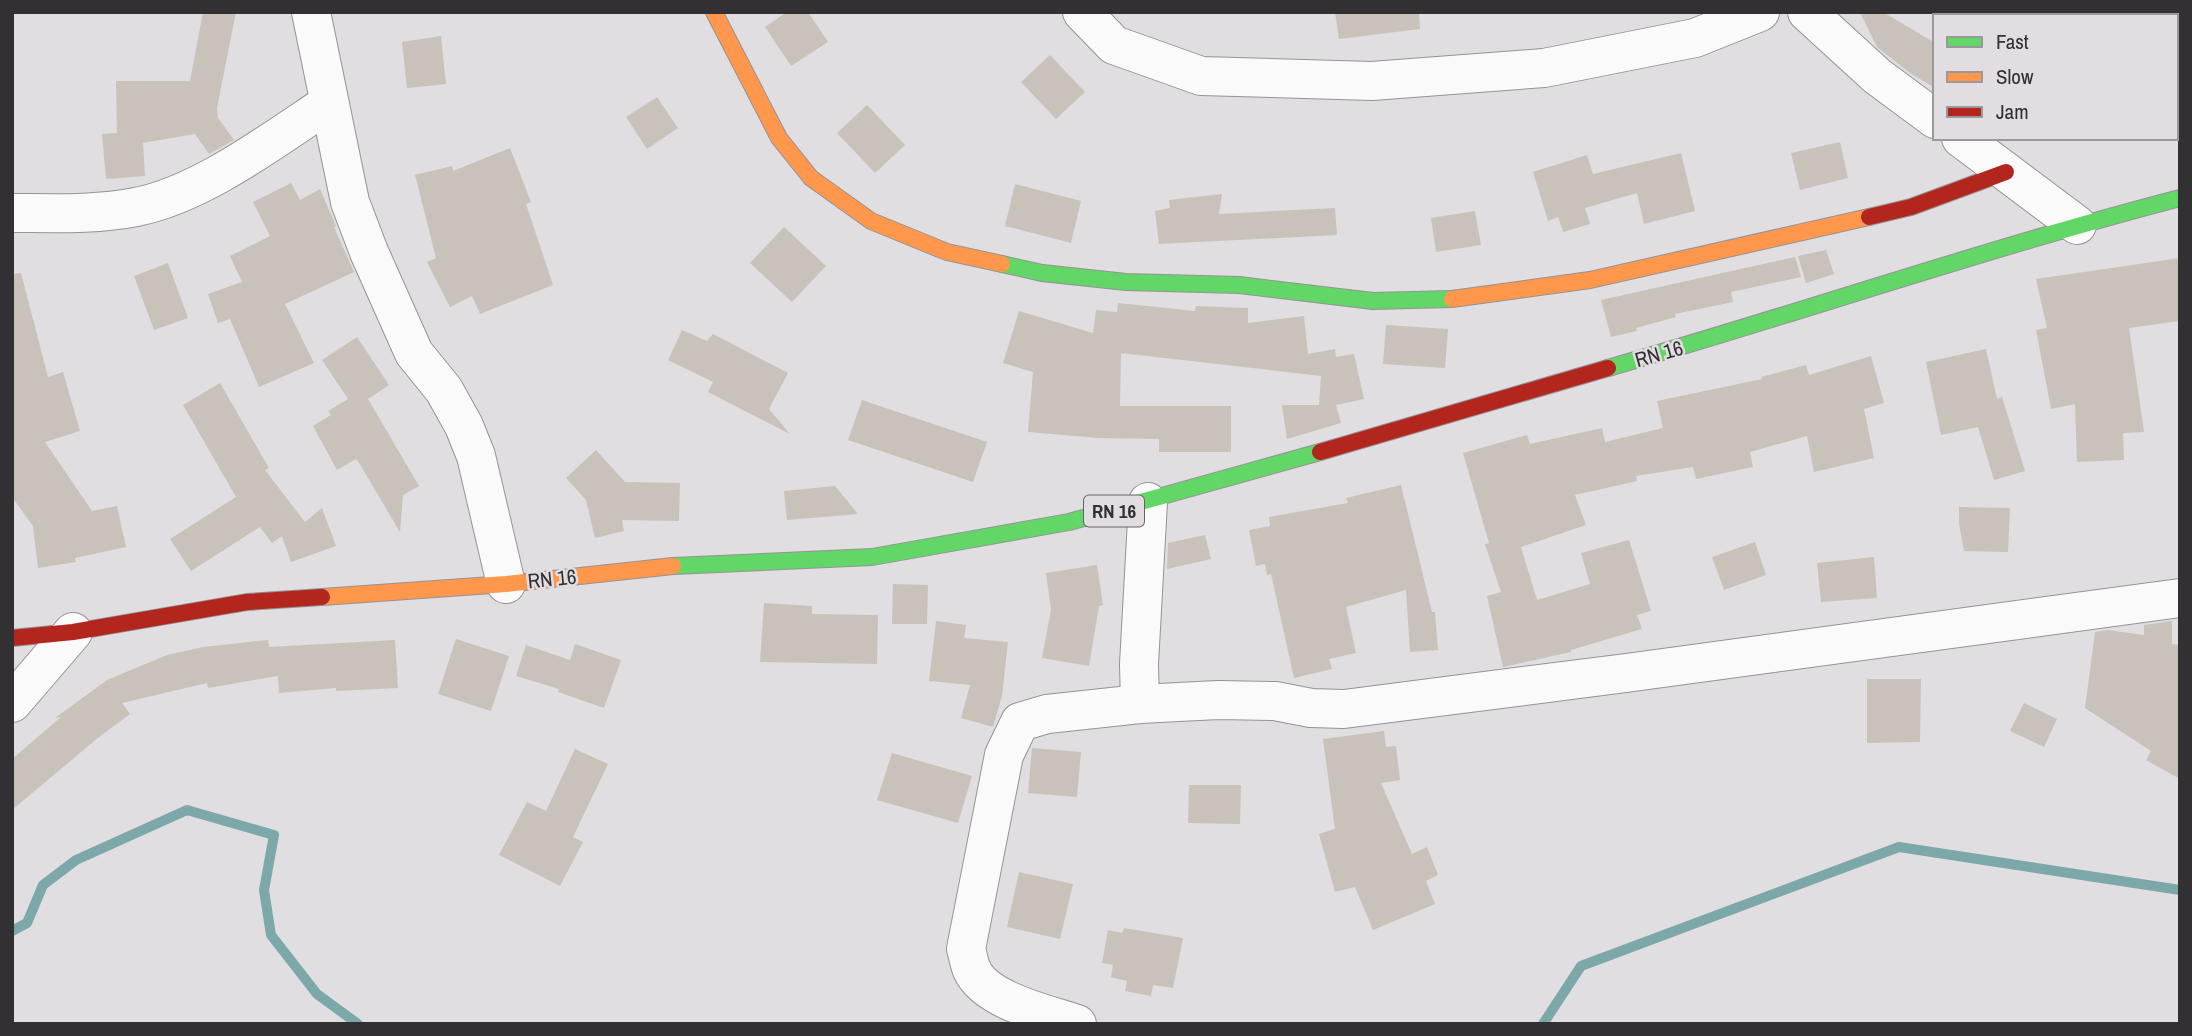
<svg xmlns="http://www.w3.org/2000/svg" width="2192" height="1036" font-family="'Archivo Narrow',sans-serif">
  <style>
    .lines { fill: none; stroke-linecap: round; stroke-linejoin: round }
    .stream { stroke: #7da8aa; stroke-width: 10 }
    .building { fill: #c8c2bb }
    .street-casing { stroke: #959395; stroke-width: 40 }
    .fast-casing { stroke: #959395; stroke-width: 18 }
    .slow-casing { stroke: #959395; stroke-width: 18 }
    .jam-casing { stroke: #959395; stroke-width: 18 }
    .street { stroke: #fafafa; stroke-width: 38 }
    .fast { stroke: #63d668; stroke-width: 16 }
    .slow { stroke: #ff974d; stroke-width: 16 }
    .jam { stroke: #b3261e; stroke-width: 16 }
    .labels { text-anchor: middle; stroke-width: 5; stroke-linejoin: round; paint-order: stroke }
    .shield { fill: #e1dde1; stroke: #666466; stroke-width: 2 }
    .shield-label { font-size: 19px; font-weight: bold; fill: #323032 }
    .street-label { font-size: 21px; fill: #323032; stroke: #e1dde1 }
  </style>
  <rect width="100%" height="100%" fill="#e0dee0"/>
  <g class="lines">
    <g class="stream">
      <path d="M12 931 27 923 43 885 76 860 187 810 274 835 264 890 271 935 317 994 358 1024"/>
      <path d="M1543 1024 1581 966 1899 847 2180 890"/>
    </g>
  </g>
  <g class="building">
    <path d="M203 12H236L217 108 218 118 234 140 209 154 195 134 143 143 145 176 106 179 102 134 117 133 116 81H190Z"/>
    <path d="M787 12H808L828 42 791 66 765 27Z"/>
    <path d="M1335 12H1419L1420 29 1339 39Z"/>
    <path d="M1860 12H1883L1935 43V88L1910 73 1877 47Z"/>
    <path d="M441 36 446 84 407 88 402 42Z"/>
    <path d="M1050 55 1085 92 1056 119 1021 82Z"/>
    <path d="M657 97 678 128 647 149 626 117Z"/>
    <path d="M867 105 905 145 875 173 837 133Z"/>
    <path d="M1840 142 1848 178 1800 190 1791 153Z"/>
    <path d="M510 148 531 202 526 204 553 285 480 314 472 296 450 307 427 262 436 258 415 175 452 166 453 171Z"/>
    <path d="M1681 153 1695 211 1644 224 1637 193 1585 208 1590 224 1563 232 1558 217 1548 221 1533 172 1587 155 1593 174Z"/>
    <path d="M291 183 300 200 320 189 336 226 334 227 354 272 285 304 314 363 259 387 230 319 218 323 208 294 242 282 230 256 270 236 253 202Z"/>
    <path d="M1015 184 1081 201 1071 243 1005 226Z"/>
    <path d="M1222 194 1219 214 1335 208 1337 235 1159 244 1155 211 1170 208 1169 200Z"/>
    <path d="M1475 211 1481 245 1436 252 1431 218Z"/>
    <path d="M784 227 826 266 792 302 750 263Z"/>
    <path d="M1826 250 1834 274 1806 283 1798 256Z"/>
    <path d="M1795 257 1801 277 1731 292 1733 302 1675 314 1676 317 1636 328 1637 331 1611 337 1601 300Z"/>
    <path d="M2180 258V321L2129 328 2144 432 2123 433 2124 460 2077 462 2075 404 2051 409 2036 330 2047 328 2036 279Z"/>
    <path d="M168 263 188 318 154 330 134 276Z"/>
    <path d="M21 273 48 377 63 372 80 431 45 442 92 511 117 506 126 547 75 558 76 562 38 568 33 526 12 497V274Z"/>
    <path d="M1118 303 1195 311 1196 306 1248 308V323L1304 316 1308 354 1335 349 1336 357 1354 354 1364 399 1336 405 1341 423 1287 439 1282 405H1319L1321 376 1121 353 1120 406H1231V452H1159V439L1098 438 1028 432 1033 372 1003 363 1019 311 1093 333 1096 310 1117 312Z"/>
    <path d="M1386 325 1448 329 1445 368 1383 364Z"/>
    <path d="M682 330 707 341 713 334 788 373 769 409 790 434 708 392 713 382 668 360Z"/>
    <path d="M357 337 389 385 368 399 419 486 403 495 400 532 358 461 356 459 337 470 313 426 331 415 328 411 348 399 322 360Z"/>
    <path d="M1986 349 1997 399 2002 397 2025 471 1994 480 1978 427 1941 435 1926 362Z"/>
    <path d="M1871 356 1884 403 1864 409 1874 458 1814 472 1807 436 1750 452 1753 467 1696 479 1693 467 1636 476 1637 481 1575 495 1586 525 1521 547 1537 600 1590 584 1581 553 1629 540 1651 611 1637 615 1642 629 1571 650V652L1503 667 1487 596 1501 592 1485 544 1489 543 1463 453 1527 435 1530 444 1602 428 1605 442 1663 428 1657 401 1762 379 1761 377 1806 365 1809 375Z"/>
    <path d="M220 383 269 468 265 470 305 522 322 508 336 546 291 562 282 536 272 543 260 527 191 571 170 539 236 497 183 405Z"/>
    <path d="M862 400 987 442 973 482 848 440Z"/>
    <path d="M596 450 625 482 680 483 679 521 622 520 624 531 595 538 586 500 566 478Z"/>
    <path d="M1401 485 1432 612H1435L1438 650 1410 652 1406 590 1346 607 1356 653 1329 659 1332 669 1294 678 1271 574 1267 575 1265 564 1256 566 1249 530 1270 526 1269 517 1348 503 1346 498Z"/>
    <path d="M835 486 858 514 787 520 784 491Z"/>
    <path d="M1959 507 2010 508 2008 552 1964 551 1959 524Z"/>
    <path d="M1205 535 1211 559 1167 569 1168 543Z"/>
    <path d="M1755 542 1766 575 1724 590 1712 557Z"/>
    <path d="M1874 557 1877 598 1821 602 1817 563Z"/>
    <path d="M1097 565 1103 605 1099 606 1089 666 1042 658 1051 610 1046 573Z"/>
    <path d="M893 584 928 585 927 624H892Z"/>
    <path d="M764 603 812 606V614L878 615 877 664 760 662Z"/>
    <path d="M936 621 966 625 964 638 1008 642 1002 696 993 727 961 718 970 685 929 681Z"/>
    <path d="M2172 621V644L2180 645V779L2146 760 2151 751 2085 708 2095 632 2108 630 2144 635V625Z"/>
    <path d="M456 639 509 656 491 711 438 694Z"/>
    <path d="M268 640 269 647 395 640 398 688 336 691V688L279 693 278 676 208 688 207 683 122 703 130 714 99 737 12 810V759L61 717 55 718 107 680 167 655 203 647Z"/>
    <path d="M575 644 621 660 604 708 558 692 559 689 516 676 526 645 570 660Z"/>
    <path d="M1867 679H1921L1920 742 1867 743Z"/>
    <path d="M2024 703 2057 719 2044 747 2010 731Z"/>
    <path d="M1384 731 1386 747 1396 746 1400 780 1381 783 1412 854 1427 847 1438 875 1426 881 1435 904 1373 930 1355 887 1335 892 1319 834 1335 829 1323 739Z"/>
    <path d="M1032 748 1081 752 1077 797 1028 793Z"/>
    <path d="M575 749 608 764 573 837 583 842 560 886 499 855 527 802 546 811Z"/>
    <path d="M892 753 972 776 958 823 877 800Z"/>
    <path d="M1189 785H1241L1240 824 1188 823Z"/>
    <path d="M1019 872 1073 884 1060 939 1007 927Z"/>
    <path d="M1124 928 1183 938 1173 988 1153 985 1151 996 1125 991 1127 981 1111 977 1113 965 1102 963 1108 930 1122 933Z"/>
  </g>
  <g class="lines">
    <g class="street-casing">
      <g id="street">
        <path d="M311 12 350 202 369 252 414 353 444 390 464 426 476 456 506 584"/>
        <path d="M1082 12 1114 45 1201 76 1372 81 1544 68 1695 38 1760 12"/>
        <path d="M1807 12 1877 76 1935 119"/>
        <path d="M1961 138 2077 225"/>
        <path d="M12 213C53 213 95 215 136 207 202 194 273 140 329 103"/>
        <path d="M1148 502 1139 664 1140 704 1218 700 1275 701 1311 708 1344 709 1626 673 2180 598"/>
        <path d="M12 703 73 632"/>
        <path d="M1077 1024C1047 1014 986 1001 972 970 969 964 968 955 966 949L1004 755 1020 722 1047 714 1140 704"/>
      </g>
    </g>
    <g class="fast-casing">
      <g id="fast">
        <path d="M1002 264 1042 273 1126 282 1239 285 1373 301 1452 299"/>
        <path d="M1608 368C1799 313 1988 248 2180 198"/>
        <path d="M673 566 872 557 1069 522 1320 452"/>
      </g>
    </g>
    <g class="slow-casing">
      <g id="slow">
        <path d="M714 12 779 138 811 178 871 221 947 252 1002 264"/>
        <path d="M1452 299 1590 280 1869 217"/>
        <path d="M322 597 506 584 673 566"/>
      </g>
    </g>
    <g class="jam-casing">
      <g id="jam">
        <path d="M1869 217 1911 207 2006 172"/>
        <path d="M1320 452 1608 368"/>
        <path d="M12 638 73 632 247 602 322 597"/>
      </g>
    </g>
    <use href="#street" class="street"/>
    <use href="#fast" class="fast"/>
    <use href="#slow" class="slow"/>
    <use href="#jam" class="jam"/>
  </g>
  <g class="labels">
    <rect class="shield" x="1084" y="495.5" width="60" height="31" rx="5"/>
    <g class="shield-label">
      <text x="1114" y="518">RN 16</text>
    </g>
    <g class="street-label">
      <text transform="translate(1659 354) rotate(-16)" y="7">RN 16</text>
      <text transform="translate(552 579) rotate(-6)" y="7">RN 16</text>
    </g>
  </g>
  <rect width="2192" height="1036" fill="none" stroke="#323032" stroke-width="28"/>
  <rect x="1933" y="14" width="245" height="126" fill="#e1dde1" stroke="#9b989b" stroke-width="2"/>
  <rect x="1947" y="37" width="35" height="10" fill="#63d668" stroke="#9b989b" stroke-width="2"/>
  <text x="1996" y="49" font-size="21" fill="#323032">Fast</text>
  <rect x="1947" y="72" width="35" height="10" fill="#ff974d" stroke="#9b989b" stroke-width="2"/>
  <text x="1996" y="84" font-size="21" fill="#323032">Slow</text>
  <rect x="1947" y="107" width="35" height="10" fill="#b3261e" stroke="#9b989b" stroke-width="2"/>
  <text x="1996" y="119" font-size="21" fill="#323032">Jam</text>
</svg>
